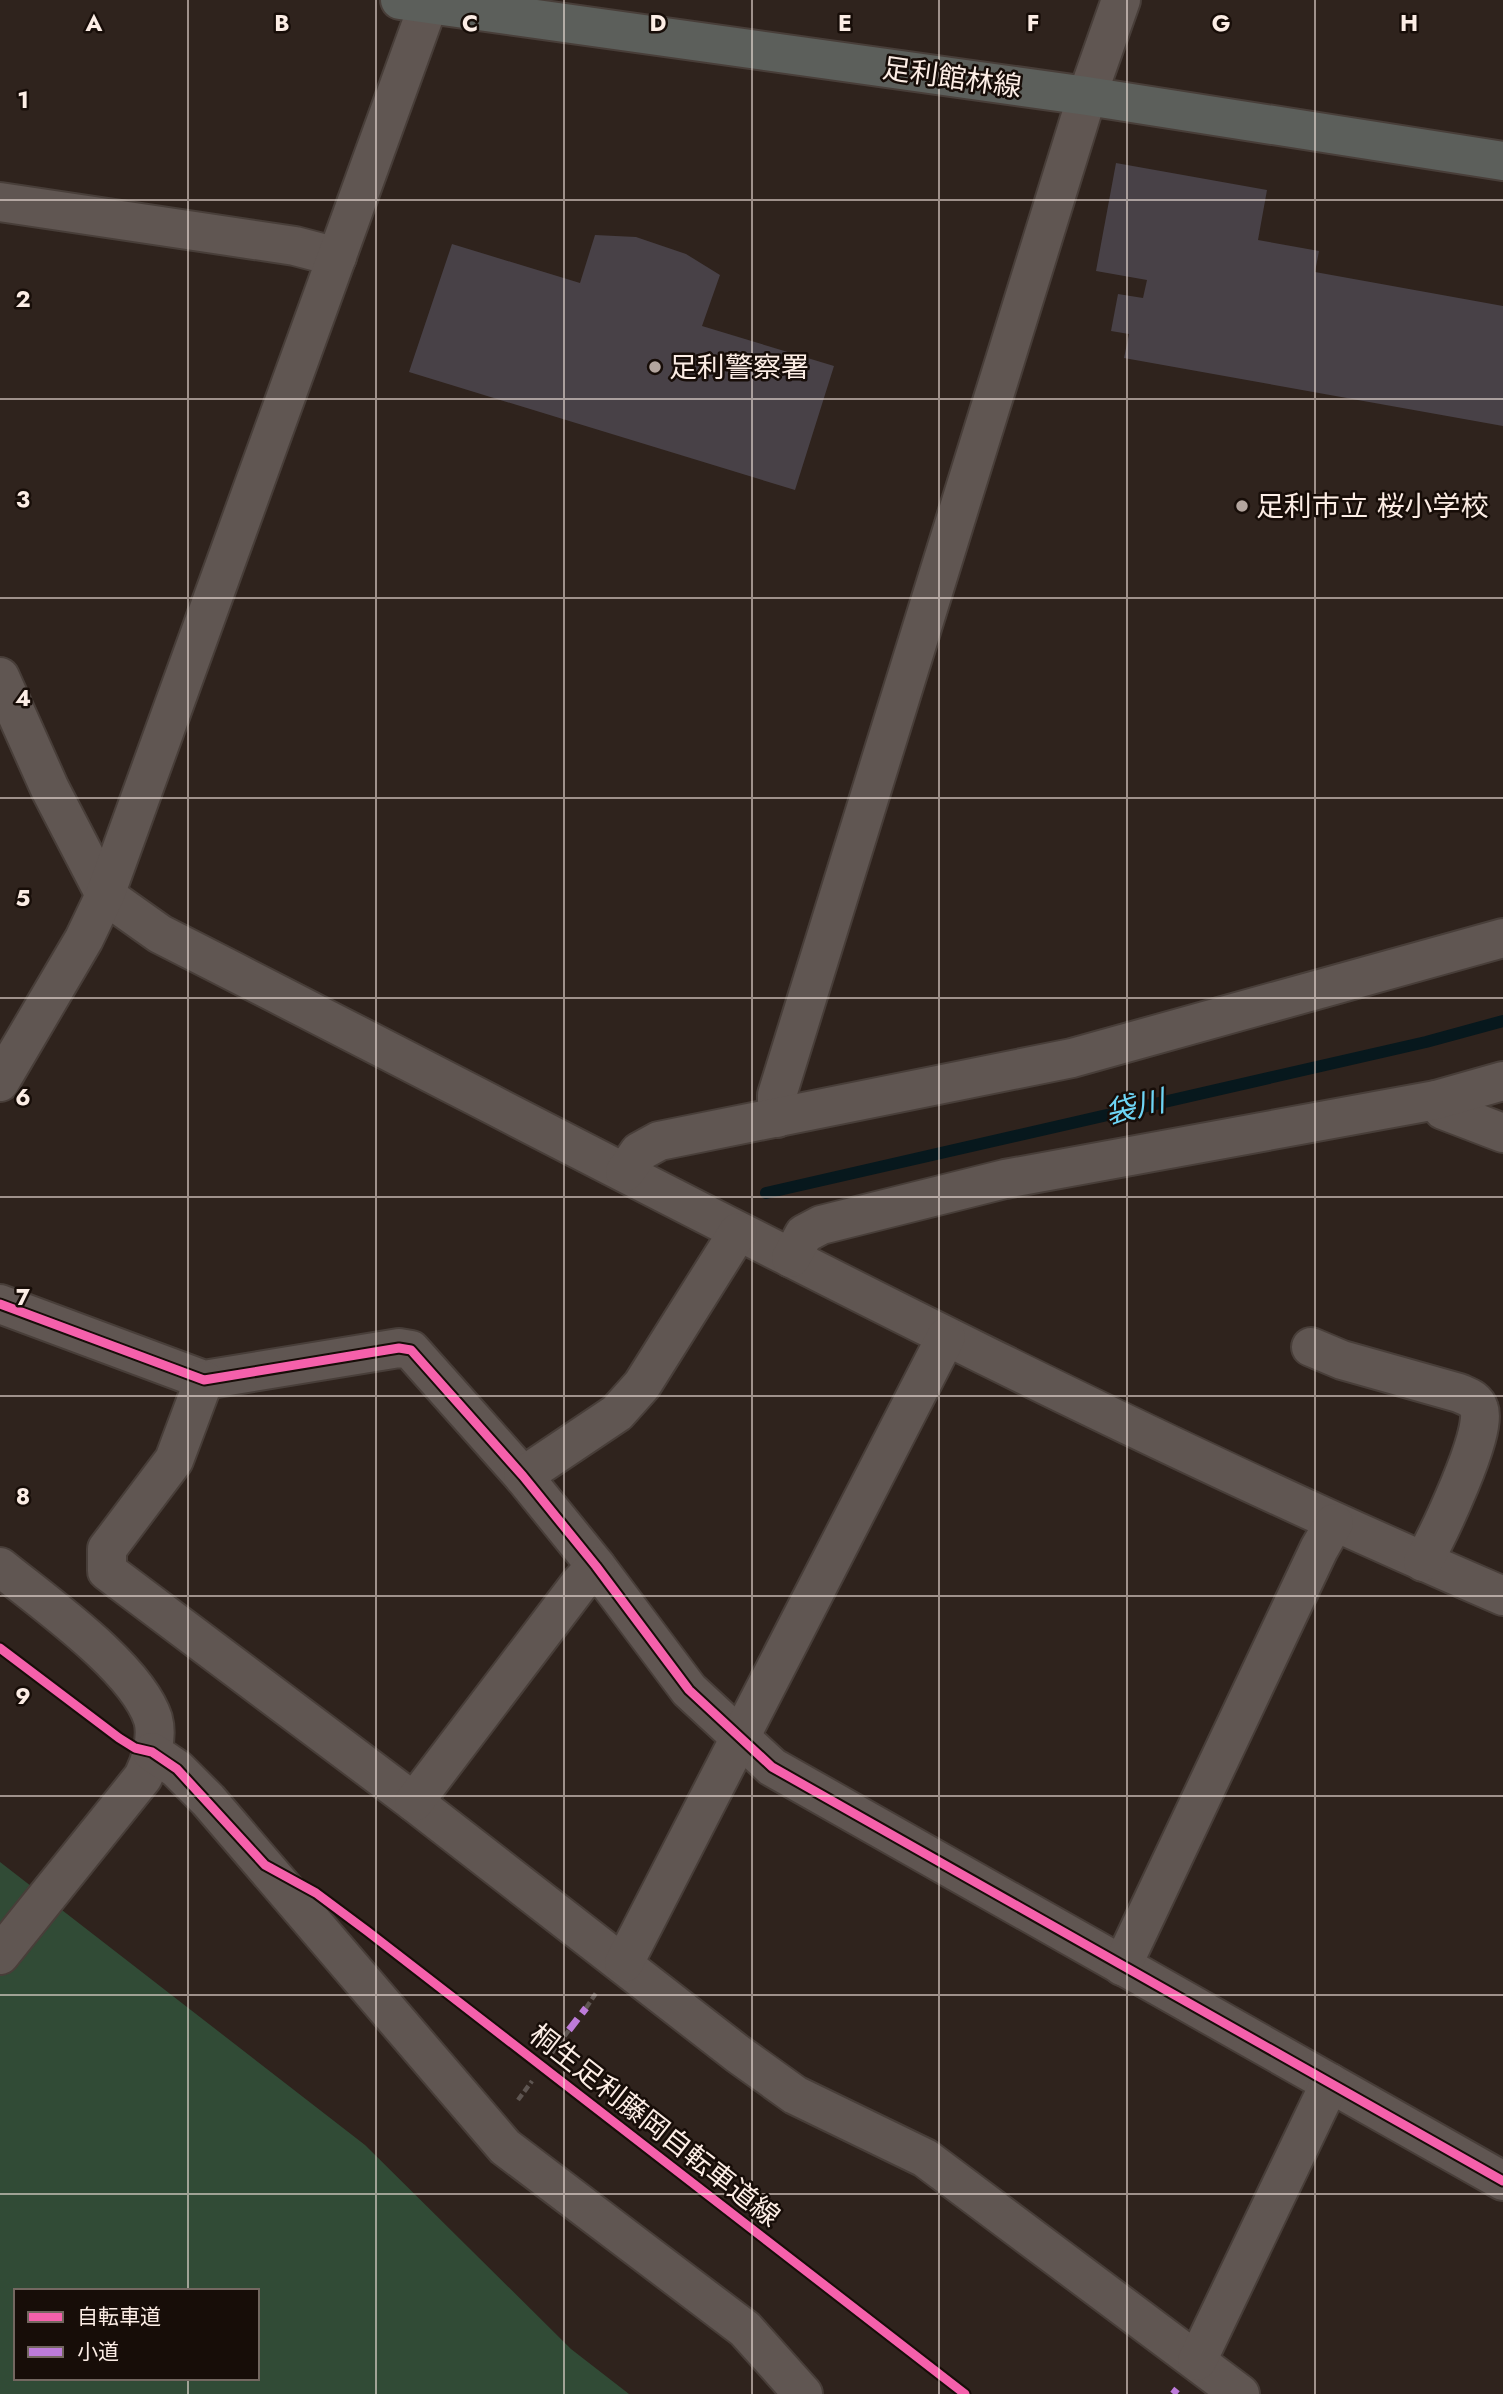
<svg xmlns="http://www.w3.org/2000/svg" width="1503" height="2394" font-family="Jost,'Noto Sans JP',sans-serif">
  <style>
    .green { fill: #314b36; fill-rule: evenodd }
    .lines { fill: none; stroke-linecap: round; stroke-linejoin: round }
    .stream { stroke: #07181d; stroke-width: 12 }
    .building { fill: #484147 }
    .minor-casing { stroke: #483e39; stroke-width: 42 }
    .major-casing { stroke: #483e39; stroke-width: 42 }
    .path { stroke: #5e5551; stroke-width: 4.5; stroke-dasharray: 7 3.5; stroke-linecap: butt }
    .minor { stroke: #605652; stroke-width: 38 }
    .major { stroke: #5c5f5b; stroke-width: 38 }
    .quiet { stroke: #bd7bd9; stroke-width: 7; stroke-dasharray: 14 7; stroke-linecap: butt }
    .cycleway-casing { stroke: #170d08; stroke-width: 13 }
    .cycleway { stroke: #f560ab; stroke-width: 9 }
    .grid { fill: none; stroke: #fcede5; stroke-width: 2; stroke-opacity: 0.55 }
    .poi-dot { fill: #b4a69f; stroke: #170d08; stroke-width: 2.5 }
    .labels { text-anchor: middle; stroke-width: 5; stroke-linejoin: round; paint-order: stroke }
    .street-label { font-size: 28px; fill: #fcede5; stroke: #170d08 }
    .poi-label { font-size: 28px; fill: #fcede5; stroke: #170d08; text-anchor: start }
    .water-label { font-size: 30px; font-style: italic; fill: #6dd5f6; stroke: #170d08 }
    .grid-label { font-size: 23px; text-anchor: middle; font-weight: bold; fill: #fcede5; stroke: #170d08; stroke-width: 5; stroke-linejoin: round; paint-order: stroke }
  </style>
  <rect width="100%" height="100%" fill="#2f231d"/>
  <path class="green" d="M0 1862 365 2145 571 2349 629 2394H0ZM16 2291H257V2378H16Z"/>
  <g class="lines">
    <path class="stream" d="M766 1193 1426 1042 1503 1021"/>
  </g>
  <g class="building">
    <path d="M1116 163 1267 190 1258 240 1319 251 1315 272 1503 306V426L1124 358 1129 334 1111 331 1118 294 1143 298 1147 280 1096 271Z"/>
    <path d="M595 235 636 237 686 254 720 275 702 326 834 366 795 490 409 372 452 244 580 283Z"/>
  </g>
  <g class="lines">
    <g class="minor-casing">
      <g id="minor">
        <path d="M0 202 295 246 337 257"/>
        <path d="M0 677 50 789 105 895 160 934C605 1160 1044 1399 1503 1596"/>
        <path d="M0 1082 84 939 105 895 430 0"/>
        <path d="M1436 1100 1443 1110 1503 1133"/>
        <path d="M777 1118V1095L1087 96 1121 0"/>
        <path d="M625 1172 639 1152 659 1141 1072 1058 1503 938"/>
        <path d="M791 1258 804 1234 821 1225 1005 1179 1436 1100 1503 1081"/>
        <path d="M0 1304 204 1380 399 1348 411 1350 523 1476 596 1566 689 1690 772 1767 1503 2181"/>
        <path d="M1311 1347 1342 1360 1459 1393C1468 1397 1476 1399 1479 1409 1488 1432 1437 1537 1423 1562"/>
        <path d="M204 1380 174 1460 107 1549V1571L414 1802 738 2054 795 2095 925 2158 1240 2394"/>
        <path d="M523 1476 617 1413 642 1385 738 1232"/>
        <path d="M0 1567C43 1602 136 1667 153 1719 158 1737 151 1761 143 1777L0 1955"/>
        <path d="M152 1752 177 1769 208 1800 505 2147 745 2329 803 2394"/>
        <path d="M414 1802 581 1582 596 1566"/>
        <path d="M624 1963 946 1337"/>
        <path d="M1122 1966 1319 1549 1334 1523"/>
        <path d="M1197 2361 1330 2083"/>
      </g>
    </g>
    <g class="major-casing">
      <path id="major" d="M400 0 1087 96 1503 161"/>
    </g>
    <g class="path">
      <path d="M586 2008 596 1993"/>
      <path d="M552 2053 569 2030"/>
      <path d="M518 2100 532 2081"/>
    </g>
    <use href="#minor" class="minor"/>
    <use href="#major" class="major"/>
    <g class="quiet">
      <path d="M569 2030 586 2008"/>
      <path d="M1173 2394 1177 2389"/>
    </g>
    <g class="cycleway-casing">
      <g id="cycleway">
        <path d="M0 1304 204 1380 399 1348 411 1350 523 1476 596 1566 689 1690 772 1767 1503 2181"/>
        <path d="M0 1648 119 1738 135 1748 152 1752 177 1769 265 1865 316 1893 367 1931 965 2394"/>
      </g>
    </g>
    <use href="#cycleway" class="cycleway"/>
  </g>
  <path class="grid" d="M188 0V2291M376 0V2394M564 0V2394M752 0V2394M939 0V2394M1127 0V2394M1315 0V2394M0 200H1503M0 399H1503M0 598H1503M0 798H1503M0 998H1503M0 1197H1503M0 1396H1503M0 1596H1503M0 1796H1503M0 1995H1503M0 2194H1503M188 2378V2394"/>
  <g class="poi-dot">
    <circle cx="655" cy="367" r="7"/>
    <circle cx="1242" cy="506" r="7"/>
  </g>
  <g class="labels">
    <g class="street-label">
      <text transform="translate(952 77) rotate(8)" y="10">足利館林線</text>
      <text transform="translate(655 2125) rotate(38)" y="10">桐生足利藤岡自転車道線</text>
    </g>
    <g class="poi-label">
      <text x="669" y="377">足利警察署</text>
      <text x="1256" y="516">足利市立 桜小学校</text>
    </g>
    <g class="water-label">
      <text transform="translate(1135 1107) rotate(-13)" y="10">袋川</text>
    </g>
  </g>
  <g class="grid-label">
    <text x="94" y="31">A</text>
    <text x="282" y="31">B</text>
    <text x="470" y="31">C</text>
    <text x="658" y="31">D</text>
    <text x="845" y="31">E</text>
    <text x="1033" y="31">F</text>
    <text x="1221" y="31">G</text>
    <text x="1409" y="31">H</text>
    <text x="23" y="108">1</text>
    <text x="23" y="307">2</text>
    <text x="23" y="507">3</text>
    <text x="23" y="706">4</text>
    <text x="23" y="906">5</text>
    <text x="23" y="1105">6</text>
    <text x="23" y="1305">7</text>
    <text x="23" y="1504">8</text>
    <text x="23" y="1704">9</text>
  </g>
  <rect x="14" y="2289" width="245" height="91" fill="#170d08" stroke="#736760" stroke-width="2"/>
  <rect x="28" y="2312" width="35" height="10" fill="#f560ab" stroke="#736760" stroke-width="2"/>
  <text x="77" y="2324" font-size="21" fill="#fcede5">自転車道</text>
  <rect x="28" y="2347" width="35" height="10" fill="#bd7bd9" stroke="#736760" stroke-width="2"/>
  <text x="77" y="2359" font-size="21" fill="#fcede5">小道</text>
</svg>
